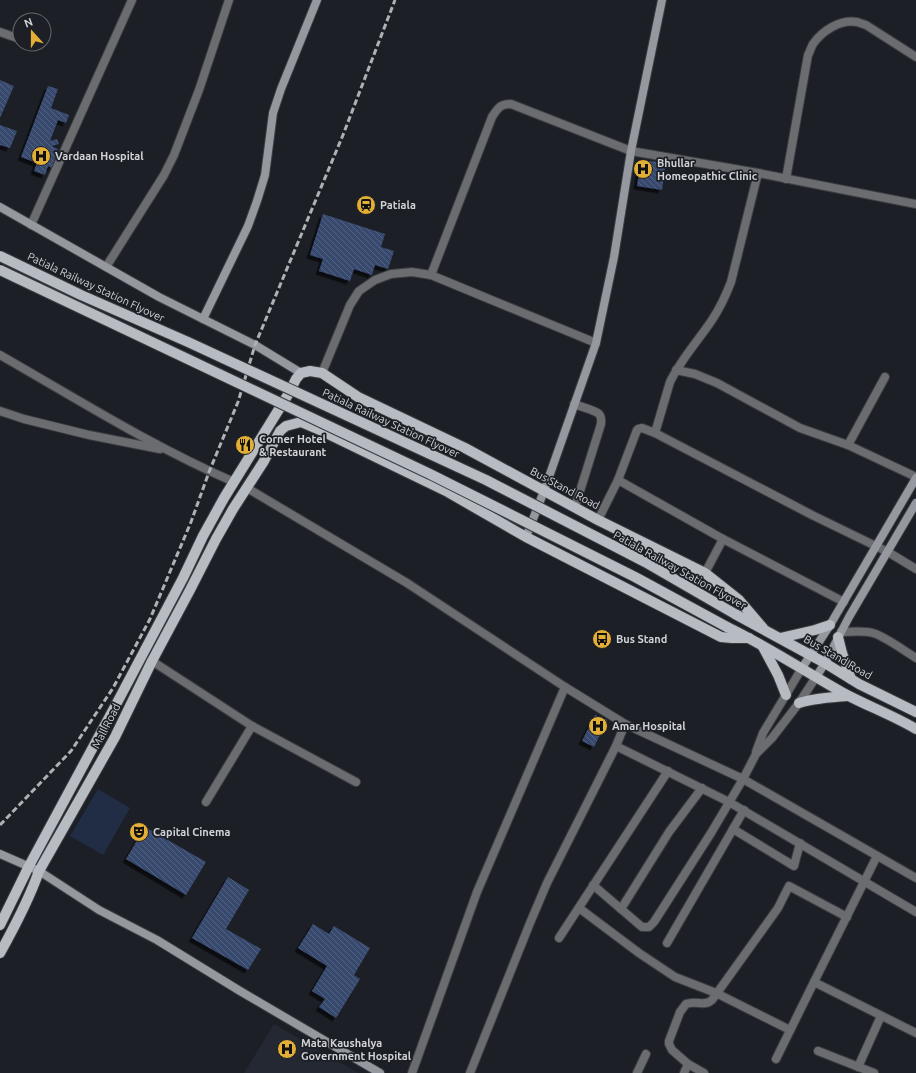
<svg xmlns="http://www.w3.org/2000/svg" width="916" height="1073" font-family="Ubuntu,sans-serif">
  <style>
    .built { fill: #232833 }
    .green { fill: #212d44 }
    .building { fill: url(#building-back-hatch); filter: url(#shadow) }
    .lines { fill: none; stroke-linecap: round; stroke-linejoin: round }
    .street-casing { stroke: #393c41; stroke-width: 10 }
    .secondary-casing { stroke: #393c41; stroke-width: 10 }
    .primary-casing { stroke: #393c41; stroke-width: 12 }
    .street { stroke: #6a6c6f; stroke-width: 8 }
    .secondary { stroke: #95989e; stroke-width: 8 }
    .primary { stroke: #b7bbc2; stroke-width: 10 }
    .rail { stroke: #afb1b6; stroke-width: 3; stroke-dasharray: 6 3; stroke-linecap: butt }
    .primary-bridge-casing { stroke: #393c41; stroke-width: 12; stroke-linecap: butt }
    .primary-bridge { stroke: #b7bbc2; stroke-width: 10 }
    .labels { text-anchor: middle; stroke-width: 3.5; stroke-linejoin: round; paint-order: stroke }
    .poi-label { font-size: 11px; font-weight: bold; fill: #d0d2d7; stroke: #1c1f25; text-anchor: start }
    .street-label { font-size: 11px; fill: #d0d2d7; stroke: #1c1f25 }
  </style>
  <defs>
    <pattern id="building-back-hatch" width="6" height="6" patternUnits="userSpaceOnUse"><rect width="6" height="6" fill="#37496e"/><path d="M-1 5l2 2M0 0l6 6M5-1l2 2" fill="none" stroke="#536282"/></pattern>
    <filter id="shadow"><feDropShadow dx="-3.5" dy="3.5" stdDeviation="0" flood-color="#0009"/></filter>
  </defs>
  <rect width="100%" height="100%" fill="#1c1f25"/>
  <path class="built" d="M274 1024 358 1073H244Z"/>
  <path class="green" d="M98 789 130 808 103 855 70 836Z"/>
  <g class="building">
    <path d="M0 80 14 86 0 118Z"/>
    <path d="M48 86 58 89 51 108 69 115 66 123 58 120 50 141 57 139 59 144 52 146 58 149 52 168 48 166 45 175 34 171 37 163 21 157Z"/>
    <path d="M0 125 17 131 10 148 0 145Z"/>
    <path d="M641 160 666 163 662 190 637 186Z"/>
    <path d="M323 214 385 234 381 247 394 251 388 269 375 265 372 275 354 269 350 281 319 271 323 259 310 255Z"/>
    <path d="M595 715 607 720 594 747 582 741Z"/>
    <path d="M145 827 206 862 186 895 126 859Z"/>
    <path d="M228 877 249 890 226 929 261 949 248 970 192 938Z"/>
    <path d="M313 924 329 934 334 926 370 948 354 975 360 979 336 1018 319 1007 325 999 312 991 327 966 298 948Z"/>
  </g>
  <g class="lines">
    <g class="street-casing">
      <g id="street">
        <path d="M0 32 20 39"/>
        <path d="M786 179 808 55C810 52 811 47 813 44 822 31 840 19 857 22 860 23 863 24 866 25L916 57"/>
        <path d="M31 225 132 0"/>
        <path d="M106 267 164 175 174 155 199 90 229 0"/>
        <path d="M431 275 596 343"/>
        <path d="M0 355C77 399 153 447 234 482"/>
        <path d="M676 370 695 374 717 383 800 428 848 445 916 477"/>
        <path d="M322 373 350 305 359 291 375 280 391 274 412 272 431 275 492 117C498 108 500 104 511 104L631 151 758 173 916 204"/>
        <path d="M574 404C581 407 595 410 599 414 602 417 601 421 601 424L575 507"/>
        <path d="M0 411 24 419 89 435 160 449"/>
        <path d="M655 433 812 515 888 552 916 569"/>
        <path d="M848 445 885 377"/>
        <path d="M618 480 723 539 844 602"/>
        <path d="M247 488 407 583 565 687 625 724"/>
        <path d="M598 520 618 480 637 430 638 429 642 428 655 433 670 382C681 359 698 341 712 320 720 308 726 295 731 282L758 173"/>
        <path d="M705 573 723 539"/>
        <path d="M841 632C851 632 863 630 873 633 886 637 903 650 916 658"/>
        <path d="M152 661 252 726 356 782"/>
        <path d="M616 746 729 802 916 912"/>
        <path d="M756 752 763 733 802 668"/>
        <path d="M206 802 252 726"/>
        <path d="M733 829 794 866 800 843"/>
        <path d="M593 885 642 927H649L654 922 711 833 743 779 756 754 772 738 799 703 816 677"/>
        <path d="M579 908 639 953 675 977 716 993 790 1030"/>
        <path d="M621 909 669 832 702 788"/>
        <path d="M559 938 668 771"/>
        <path d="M667 943 744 810"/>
        <path d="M814 982 877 856"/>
        <path d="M818 1051 874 1073"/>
        <path d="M776 1059 814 982 916 1033"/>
        <path d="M858 1067 881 1016"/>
        <path d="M412 1073 477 892 565 687"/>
        <path d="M470 1073 530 923 547 883 616 746 625 724 743 779 916 878"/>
        <path d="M637 1073 646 1054"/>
        <path d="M684 1073 688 1064"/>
        <path d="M704 1073 688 1064 672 1050 669 1044V1041L680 1012 686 1004C696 1000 705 1007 712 1000L778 908 789 886 847 917"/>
      </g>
    </g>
    <g class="secondary-casing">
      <g id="secondary">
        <path d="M0 207 159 297 255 345 301 373"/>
        <path d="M203 319 248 226 257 201 265 175 273 113 281 89 317 0"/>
        <path d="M526 537 544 491 596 343 614 257 631 151 662 0"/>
        <path d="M802 668 830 625 916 478"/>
        <path d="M816 677 825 663 849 617 916 503"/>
        <path d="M0 854 39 871 99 910 157 940 240 991 380 1073"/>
      </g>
    </g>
    <g class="primary-casing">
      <g id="primary">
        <path d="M735 614 825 663 859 684 916 712"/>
        <path d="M727 627C769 647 807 673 847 695 870 707 894 716 916 729"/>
        <path d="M838 637 842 653 851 679"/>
        <path d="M780 638 815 630 830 625"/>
        <path d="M763 647 778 675 786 695"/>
        <path d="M799 703C815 698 831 697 848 696"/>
        <path d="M0 925 29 866 119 699 183 578 203 536 224 498 289 393 296 379 301 373 310 371 322 373 358 397 465 448 598 520 705 573 739 600 763 628"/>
        <path d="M0 953C15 926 29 900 39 871L115 737 152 661 190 590 216 539 233 509 264 461 280 431 286 426 301 422 322 431 446 491 526 537 721 637 732 638H749"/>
      </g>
    </g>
    <use href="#street" class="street"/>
    <use href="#secondary" class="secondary"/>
    <use href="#primary" class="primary"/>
    <path class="rail" d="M0 825 71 751 113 688 150 619 191 522 209 472 238 402 255 345 343 135 395 0"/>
    <g class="primary-bridge-casing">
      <g id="primary-bridge">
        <path d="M0 256 81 295 188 342 486 480 645 562 735 614"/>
        <path d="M0 270 430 474 635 577 727 627"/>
      </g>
    </g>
    <use href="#primary-bridge" class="primary-bridge"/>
  </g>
  <defs>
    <g id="hospital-disc" transform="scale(1)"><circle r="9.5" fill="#e3ae35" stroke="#1c1f25"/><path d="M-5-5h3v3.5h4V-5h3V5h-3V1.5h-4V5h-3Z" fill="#111"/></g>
    <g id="station-disc" transform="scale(1)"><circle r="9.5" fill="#e3ae35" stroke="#1c1f25"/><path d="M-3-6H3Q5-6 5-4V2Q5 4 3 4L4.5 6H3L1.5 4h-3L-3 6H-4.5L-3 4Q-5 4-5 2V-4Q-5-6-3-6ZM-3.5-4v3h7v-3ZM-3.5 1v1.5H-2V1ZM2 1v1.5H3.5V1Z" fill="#111"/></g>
    <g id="restaurant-disc" transform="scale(1)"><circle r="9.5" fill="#e3ae35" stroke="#1c1f25"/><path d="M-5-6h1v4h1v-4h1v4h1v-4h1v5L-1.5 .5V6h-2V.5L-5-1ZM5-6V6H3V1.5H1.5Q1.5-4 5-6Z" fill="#111"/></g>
    <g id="bus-disc" transform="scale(1)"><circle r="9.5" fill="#e3ae35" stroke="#1c1f25"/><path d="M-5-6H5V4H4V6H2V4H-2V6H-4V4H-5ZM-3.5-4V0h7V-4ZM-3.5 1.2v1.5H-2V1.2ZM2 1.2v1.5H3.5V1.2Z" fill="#111"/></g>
    <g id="theatre-disc" transform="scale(1)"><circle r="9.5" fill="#e3ae35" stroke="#1c1f25"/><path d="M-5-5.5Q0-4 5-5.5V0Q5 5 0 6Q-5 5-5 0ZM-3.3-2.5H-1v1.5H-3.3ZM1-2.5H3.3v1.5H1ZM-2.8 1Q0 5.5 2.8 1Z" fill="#111"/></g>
  </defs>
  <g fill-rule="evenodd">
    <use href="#hospital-disc" x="41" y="156"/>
    <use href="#hospital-disc" x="643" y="169"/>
    <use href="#station-disc" x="366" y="205"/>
    <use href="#restaurant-disc" x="245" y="445"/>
    <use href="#bus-disc" x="602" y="639"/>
    <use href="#hospital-disc" x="598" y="726"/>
    <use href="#theatre-disc" x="139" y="832"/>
    <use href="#hospital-disc" x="287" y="1049"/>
  </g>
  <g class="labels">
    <g class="poi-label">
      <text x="55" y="160">Vardaan Hospital</text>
      <text x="657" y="167">Bhullar<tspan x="657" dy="13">Homeopathic Clinic</tspan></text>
      <text x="380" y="209">Patiala</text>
      <text x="259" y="443">Corner Hotel<tspan x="259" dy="13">&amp; Restaurant</tspan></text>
      <text x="616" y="643">Bus Stand</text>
      <text x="612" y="730">Amar Hospital</text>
      <text x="153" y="836">Capital Cinema</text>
      <text x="301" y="1047">Mata Kaushalya<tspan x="301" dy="13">Government Hospital</tspan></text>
    </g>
    <g class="street-label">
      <text transform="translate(96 287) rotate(25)" y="4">Patiala Railway Station Flyover</text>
      <text transform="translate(391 423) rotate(25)" y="4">Patiala Railway Station Flyover</text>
      <text transform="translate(565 488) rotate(28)" y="4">Bus Stand Road</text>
      <text transform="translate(680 570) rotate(29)" y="4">Patiala Railway Station Flyover</text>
      <text transform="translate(838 657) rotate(30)" y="4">Bus Stand Road</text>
      <text transform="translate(106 726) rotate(-63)" y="4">Mall Road</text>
    </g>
  </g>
  <g transform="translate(32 32) rotate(339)"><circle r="19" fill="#1c1f25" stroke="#64676c"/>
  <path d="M0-3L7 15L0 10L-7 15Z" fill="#e3ae35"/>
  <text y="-6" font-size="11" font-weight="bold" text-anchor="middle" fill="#d0d2d7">N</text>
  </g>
</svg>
